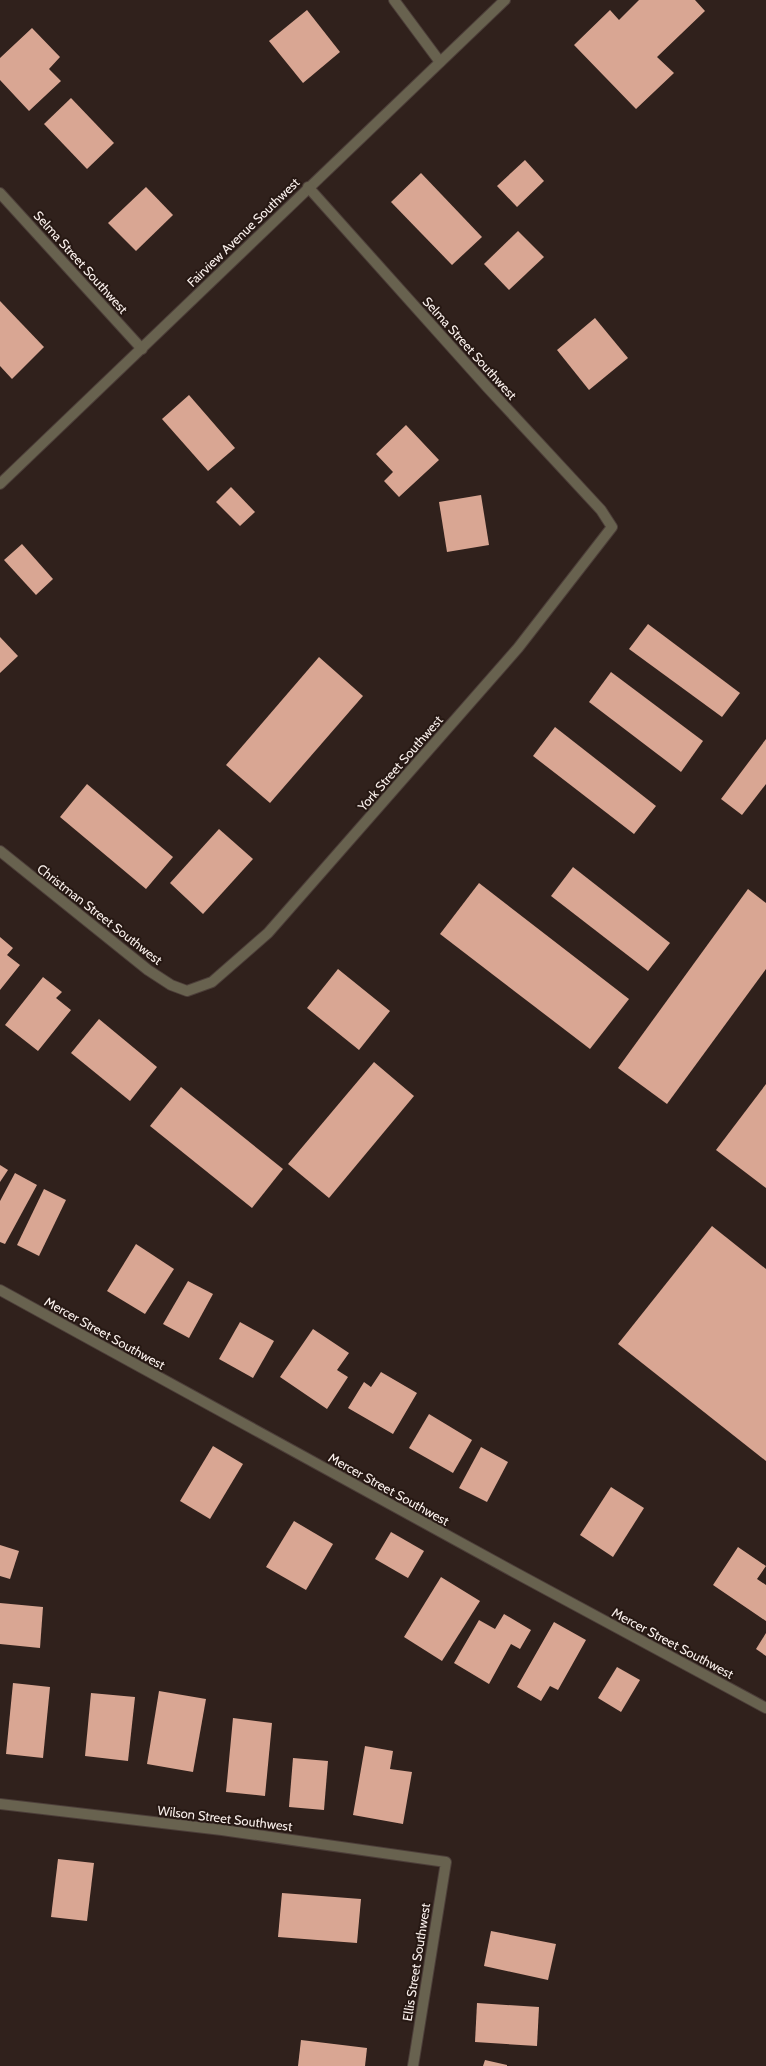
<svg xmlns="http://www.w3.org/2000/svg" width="766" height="2066" font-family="Cabin,sans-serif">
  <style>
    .building { fill: #d9a693 }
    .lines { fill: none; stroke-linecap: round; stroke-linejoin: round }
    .minor-casing { stroke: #4c3e39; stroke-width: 12 }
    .minor { stroke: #68624f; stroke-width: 10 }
    .labels { text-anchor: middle; stroke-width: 4; stroke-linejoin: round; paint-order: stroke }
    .street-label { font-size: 13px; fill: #f9efeb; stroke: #261813 }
  </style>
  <rect width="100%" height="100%" fill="#30211c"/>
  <g class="building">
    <path d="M639 0H695L705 11 657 57 674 73 636 109 574 45 610 10 619 20Z"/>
    <path d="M307 10 340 52 303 83 269 41Z"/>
    <path d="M32 28 60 57 49 69 61 81 29 111 0 80V58Z"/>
    <path d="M71 98 114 143 87 169 44 124Z"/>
    <path d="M525 160 544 181 517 207 497 186Z"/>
    <path d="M421 173 482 237 452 265 391 202Z"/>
    <path d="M146 187 173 215 136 251 108 223Z"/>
    <path d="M518 231 544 257 509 290 484 264Z"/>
    <path d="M0 301 44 347 12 379 0 366Z"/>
    <path d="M595 318 628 358 589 390 557 350Z"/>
    <path d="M189 395 235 448 208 471 162 419Z"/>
    <path d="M406 425 439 460 399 497 384 481 393 472 376 454Z"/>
    <path d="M231 487 255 512 240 526 216 502Z"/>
    <path d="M481 495 489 545 447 552 439 502Z"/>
    <path d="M22 544 53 579 36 595 4 560Z"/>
    <path d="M648 624 740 693 722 717 629 649Z"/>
    <path d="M0 637 18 656 0 673Z"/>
    <path d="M319 657 363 696 270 803 226 765Z"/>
    <path d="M611 672 703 741 681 772 589 702Z"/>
    <path d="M555 727 656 806 634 834 533 756Z"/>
    <path d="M766 739V784L742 815 721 799Z"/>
    <path d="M87 784 173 857 146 889 60 817Z"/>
    <path d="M219 829 253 859 203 914 170 883Z"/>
    <path d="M573 867 670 943 648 971 551 896Z"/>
    <path d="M479 883 629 999 590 1049 440 934Z"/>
    <path d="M748 889 766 903V969L667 1104 618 1068Z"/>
    <path d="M0 937 13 948 7 955 20 965 0 990Z"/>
    <path d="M338 969 390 1011 359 1050 307 1008Z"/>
    <path d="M43 977 62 992 56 998 71 1010 38 1051 5 1025Z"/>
    <path d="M99 1019 157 1067 130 1101 71 1053Z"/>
    <path d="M374 1062 414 1096 329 1198 288 1164Z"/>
    <path d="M766 1084V1188L716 1150Z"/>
    <path d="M181 1087 283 1169 252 1208 150 1126Z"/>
    <path d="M0 1165 8 1170 0 1182Z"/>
    <path d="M15 1173 37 1185 5 1244 0 1242V1201Z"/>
    <path d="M44 1189 66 1200 39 1256 17 1245Z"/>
    <path d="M712 1226 766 1269V1461L618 1344Z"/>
    <path d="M136 1244 174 1269 145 1314 107 1291Z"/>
    <path d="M188 1281 213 1294 189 1338 163 1324Z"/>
    <path d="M240 1322 274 1341 253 1378 219 1359Z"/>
    <path d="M313 1329 349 1353 337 1370 348 1377 327 1409 280 1377Z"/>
    <path d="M381 1372 417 1393 393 1434 348 1408 364 1382 371 1387Z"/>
    <path d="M429 1414 472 1440 453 1473 409 1448Z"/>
    <path d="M213 1446 243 1464 210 1519 180 1501Z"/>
    <path d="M481 1447 508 1462 487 1502 459 1488Z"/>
    <path d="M611 1487 644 1508 613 1557 580 1535Z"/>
    <path d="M294 1521 333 1544 306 1590 266 1567Z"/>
    <path d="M391 1532 424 1551 408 1578 375 1559Z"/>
    <path d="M0 1545 19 1551 10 1579 0 1576Z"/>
    <path d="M738 1547 766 1566 757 1579 766 1585V1621L713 1585Z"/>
    <path d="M441 1577 480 1601 442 1661 404 1637Z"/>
    <path d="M0 1603 43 1607 40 1648 0 1644Z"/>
    <path d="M504 1614 531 1630 520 1649 511 1644 489 1684 454 1663 479 1620 495 1629Z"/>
    <path d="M554 1622 586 1640 558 1690 550 1686 541 1701 517 1687Z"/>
    <path d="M766 1633V1656L756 1649Z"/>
    <path d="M617 1667 640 1680 621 1712 598 1698Z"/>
    <path d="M13 1683 50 1687 43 1758 6 1754Z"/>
    <path d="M159 1691 206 1699 193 1772 147 1764Z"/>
    <path d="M91 1693 135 1697 128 1761 85 1756Z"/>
    <path d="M233 1718 272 1723 265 1796 226 1792Z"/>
    <path d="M365 1746 393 1751 390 1769 412 1772 403 1824 353 1815Z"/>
    <path d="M293 1758 328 1761 324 1810 289 1807Z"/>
    <path d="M58 1859 94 1863 87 1921 51 1917Z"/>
    <path d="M282 1893 361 1899 357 1943 278 1937Z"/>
    <path d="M491 1931 556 1944 548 1980 484 1966Z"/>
    <path d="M477 2003 539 2007 537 2046 475 2042Z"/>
    <path d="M301 2040 367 2048 365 2066H298Z"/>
    <path d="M485 2060 507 2065V2066H483Z"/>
  </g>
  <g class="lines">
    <g class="minor-casing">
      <g id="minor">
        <path d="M394 0 440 62"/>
        <path d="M0 193 142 349"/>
        <path d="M0 484 505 0"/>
        <path d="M0 851 148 970 171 985 187 991 212 982 268 933 518 648 612 527 601 510 488 388 308 187"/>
        <path d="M0 1290 514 1572 766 1708"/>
        <path d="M0 1804 222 1830 446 1862 413 2066"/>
      </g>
    </g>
    <use href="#minor" class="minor"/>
  </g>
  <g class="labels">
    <g class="street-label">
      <text transform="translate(243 232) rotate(-44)" y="5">Fairview Avenue Southwest</text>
      <text transform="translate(81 262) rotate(48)" y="5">Selma Street Southwest</text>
      <text transform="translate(470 348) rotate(48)" y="5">Selma Street Southwest</text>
      <text transform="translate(400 763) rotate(-49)" y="5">York Street Southwest</text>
      <text transform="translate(100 914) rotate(38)" y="5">Christman Street Southwest</text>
      <text transform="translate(105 1333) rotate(29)" y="5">Mercer Street Southwest</text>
      <text transform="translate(389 1489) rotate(29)" y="5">Mercer Street Southwest</text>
      <text transform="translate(673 1643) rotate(28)" y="5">Mercer Street Southwest</text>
      <text transform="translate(225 1818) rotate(7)" y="5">Wilson Street Southwest</text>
      <text transform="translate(416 1962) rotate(-81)" y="5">Ellis Street Southwest</text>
    </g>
  </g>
</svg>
